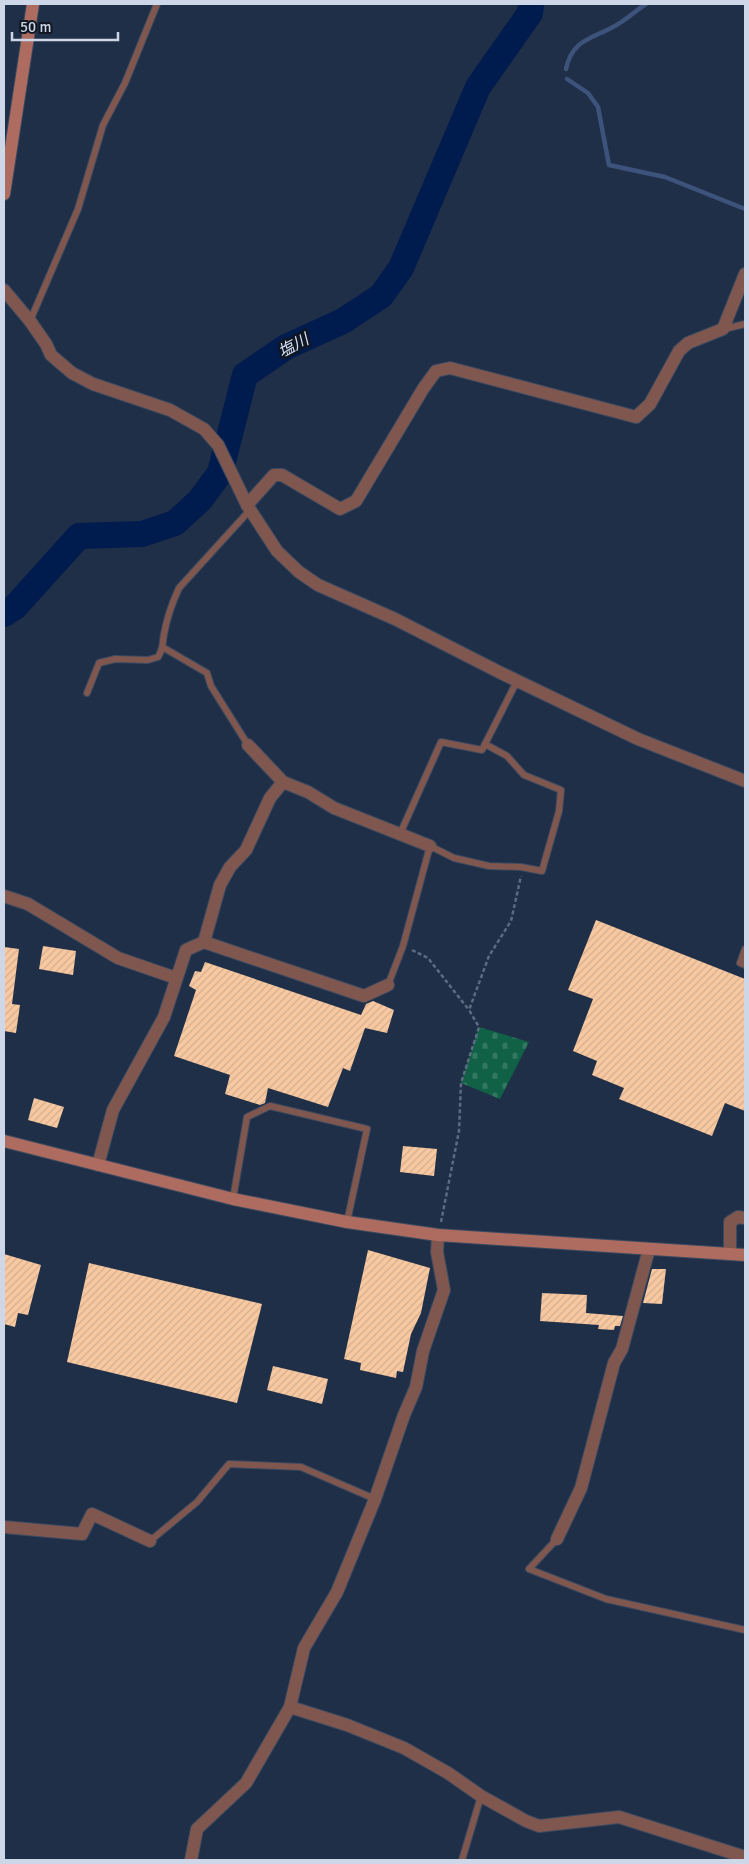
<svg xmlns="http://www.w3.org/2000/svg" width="749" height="1864" font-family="Signika,'Noto Sans JP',sans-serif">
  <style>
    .cemetery { fill: url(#cemetery-stones) }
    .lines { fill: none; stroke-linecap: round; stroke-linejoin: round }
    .stream { stroke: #3e537c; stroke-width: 4.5 }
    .river { stroke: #001b4e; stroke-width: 26 }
    .building { fill: url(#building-hatch) }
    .lane-casing { stroke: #3b4a61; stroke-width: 8 }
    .street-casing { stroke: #3b4a61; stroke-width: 14 }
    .secondary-casing { stroke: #3b4a61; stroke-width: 14 }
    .path { stroke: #5d6b80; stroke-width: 2.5; stroke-dasharray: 4 2.5; stroke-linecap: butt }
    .lane { stroke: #80574e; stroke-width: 6 }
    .street { stroke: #80574e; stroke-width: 12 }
    .secondary { stroke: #ad6c5f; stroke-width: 12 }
    .labels { text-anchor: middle; stroke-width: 5; stroke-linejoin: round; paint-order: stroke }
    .water-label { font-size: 16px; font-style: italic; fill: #d3e0f4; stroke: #101722 }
  </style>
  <defs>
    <pattern id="cemetery-stones" width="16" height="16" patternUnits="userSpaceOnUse" patternTransform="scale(1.25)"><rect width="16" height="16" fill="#106145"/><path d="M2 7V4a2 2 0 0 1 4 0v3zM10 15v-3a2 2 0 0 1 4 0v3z" fill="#327760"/></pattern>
    <pattern id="building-hatch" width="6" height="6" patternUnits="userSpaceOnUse" patternTransform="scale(1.25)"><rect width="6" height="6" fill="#f8c9a1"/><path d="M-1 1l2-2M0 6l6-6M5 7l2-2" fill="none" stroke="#d3ae8f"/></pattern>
  </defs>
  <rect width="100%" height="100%" fill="#1f2f47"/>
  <path class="cemetery" d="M479 1027 529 1042 500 1099 461 1083Z"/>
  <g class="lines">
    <g class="stream">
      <path d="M566 69C572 40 591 39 613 27 625 21 635 11 646 4"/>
      <path d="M567 79 588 93 598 107 609 165 665 177 745 209"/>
    </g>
    <path class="river" d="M4 614 15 607 79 536 142 534 175 523 200 500 220 473 245 375 286 347 343 321 381 296 401 268 478 87 530 13 531 4"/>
  </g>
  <g class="building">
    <path d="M596 920 745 979V1111L725 1103 712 1136 619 1099 624 1088 592 1075 597 1061 573 1051 593 999 568 990Z"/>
    <path d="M43 946 76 951 73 975 39 969Z"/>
    <path d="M4 947 19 949 12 1004 20 1005 16 1033 4 1031Z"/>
    <path d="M205 962 361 1015 366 1004 373 1001 394 1010 387 1033 365 1028 350 1071 343 1068 328 1107 268 1088 265 1103 260 1105 225 1094 230 1075 174 1056 196 990 189 986 195 971 201 972Z"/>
    <path d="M34 1098 64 1107 57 1128 28 1120Z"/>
    <path d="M403 1146 437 1149 434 1176 400 1172Z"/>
    <path d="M368 1250 430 1268 421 1313 411 1334 403 1372 397 1371 396 1378 360 1370 361 1363 344 1359Z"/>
    <path d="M4 1254 41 1265 28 1315 18 1313 15 1327 4 1324Z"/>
    <path d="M89 1263 262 1304 237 1403 67 1362Z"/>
    <path d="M652 1269H666L662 1304 643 1303Z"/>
    <path d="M542 1293 587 1295 586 1313 623 1316 620 1326H615L614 1330 598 1329 599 1325 540 1321Z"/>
    <path d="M273 1366 328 1379 322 1404 267 1390Z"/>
  </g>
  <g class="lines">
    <g class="lane-casing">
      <g id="lane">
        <path d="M30 321 78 209 103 125 125 83 157 4"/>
        <path d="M724 329 745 324"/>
        <path d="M164 648 207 673 211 686 248 745"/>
        <path d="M87 693 99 663 115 659 148 660 158 657C164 648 162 644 164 634 167 618 172 603 179 588L250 510"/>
        <path d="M400 834 441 742 482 750 517 681"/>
        <path d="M745 949 740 963 745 965"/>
        <path d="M388 985 403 946 430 846 454 858 489 866 521 867 542 871 559 811 561 790 524 775 507 756 485 744"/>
        <path d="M233 1199 247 1117 270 1106 367 1129 347 1222"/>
        <path d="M557 1539 529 1569 606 1599 745 1630"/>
        <path d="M150 1541 197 1502 229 1464 301 1467 375 1499"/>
        <path d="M462 1860 481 1796"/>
      </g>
    </g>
    <g class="street-casing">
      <g id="street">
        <path d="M4 290 30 321 46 344 51 355 72 373 93 384 170 410 204 429 218 445 247 505 277 551 299 572 318 585 395 619 501 673 638 739 745 781"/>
        <path d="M247 505 274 475H282L340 509 356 501 423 389 436 371 450 368 636 417 650 404 679 351 688 343 723 329 745 274"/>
        <path d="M248 745 283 782 308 792 334 808 430 846"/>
        <path d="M4 896 28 904 118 958 176 978"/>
        <path d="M204 942 220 885 230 867 246 850 270 798 283 782"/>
        <path d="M98 1165 113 1110 164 1017 186 950 204 942 364 996 388 985"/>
        <path d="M730 1254V1222L738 1217 745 1218"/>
        <path d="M4 1527 82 1534 92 1514 150 1541"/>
        <path d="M557 1539 581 1488 614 1363 622 1349 649 1249"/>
        <path d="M290 1707 347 1725 404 1748 448 1773 481 1796 526 1821 539 1826 619 1817 745 1857"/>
        <path d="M191 1860 197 1829 246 1783 290 1707 304 1648 337 1592 375 1499 404 1415 416 1387 423 1351 444 1290 437 1252 438 1235"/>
      </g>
    </g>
    <g class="secondary-casing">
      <g id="secondary">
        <path d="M4 194 33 4"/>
        <path d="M4 1141 233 1199 347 1222 438 1235 745 1255"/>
      </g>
    </g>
    <g class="path">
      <path d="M412 950 428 958 469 1010"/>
      <path d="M441 1222 459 1131 461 1083 479 1027 469 1010 489 956 511 921 521 876"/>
    </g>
    <use href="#lane" class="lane"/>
    <use href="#street" class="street"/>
    <use href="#secondary" class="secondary"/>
  </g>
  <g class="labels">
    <g class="water-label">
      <text transform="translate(293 345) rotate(-28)" y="6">塩川</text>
    </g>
  </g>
  <rect width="749" height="1864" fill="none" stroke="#cdd7e7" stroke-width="10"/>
  <path d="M12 32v8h106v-8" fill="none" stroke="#cdd7e7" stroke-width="2.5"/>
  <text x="20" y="32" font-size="15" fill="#cdd7e7" stroke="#101722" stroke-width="4" paint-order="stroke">50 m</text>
</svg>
